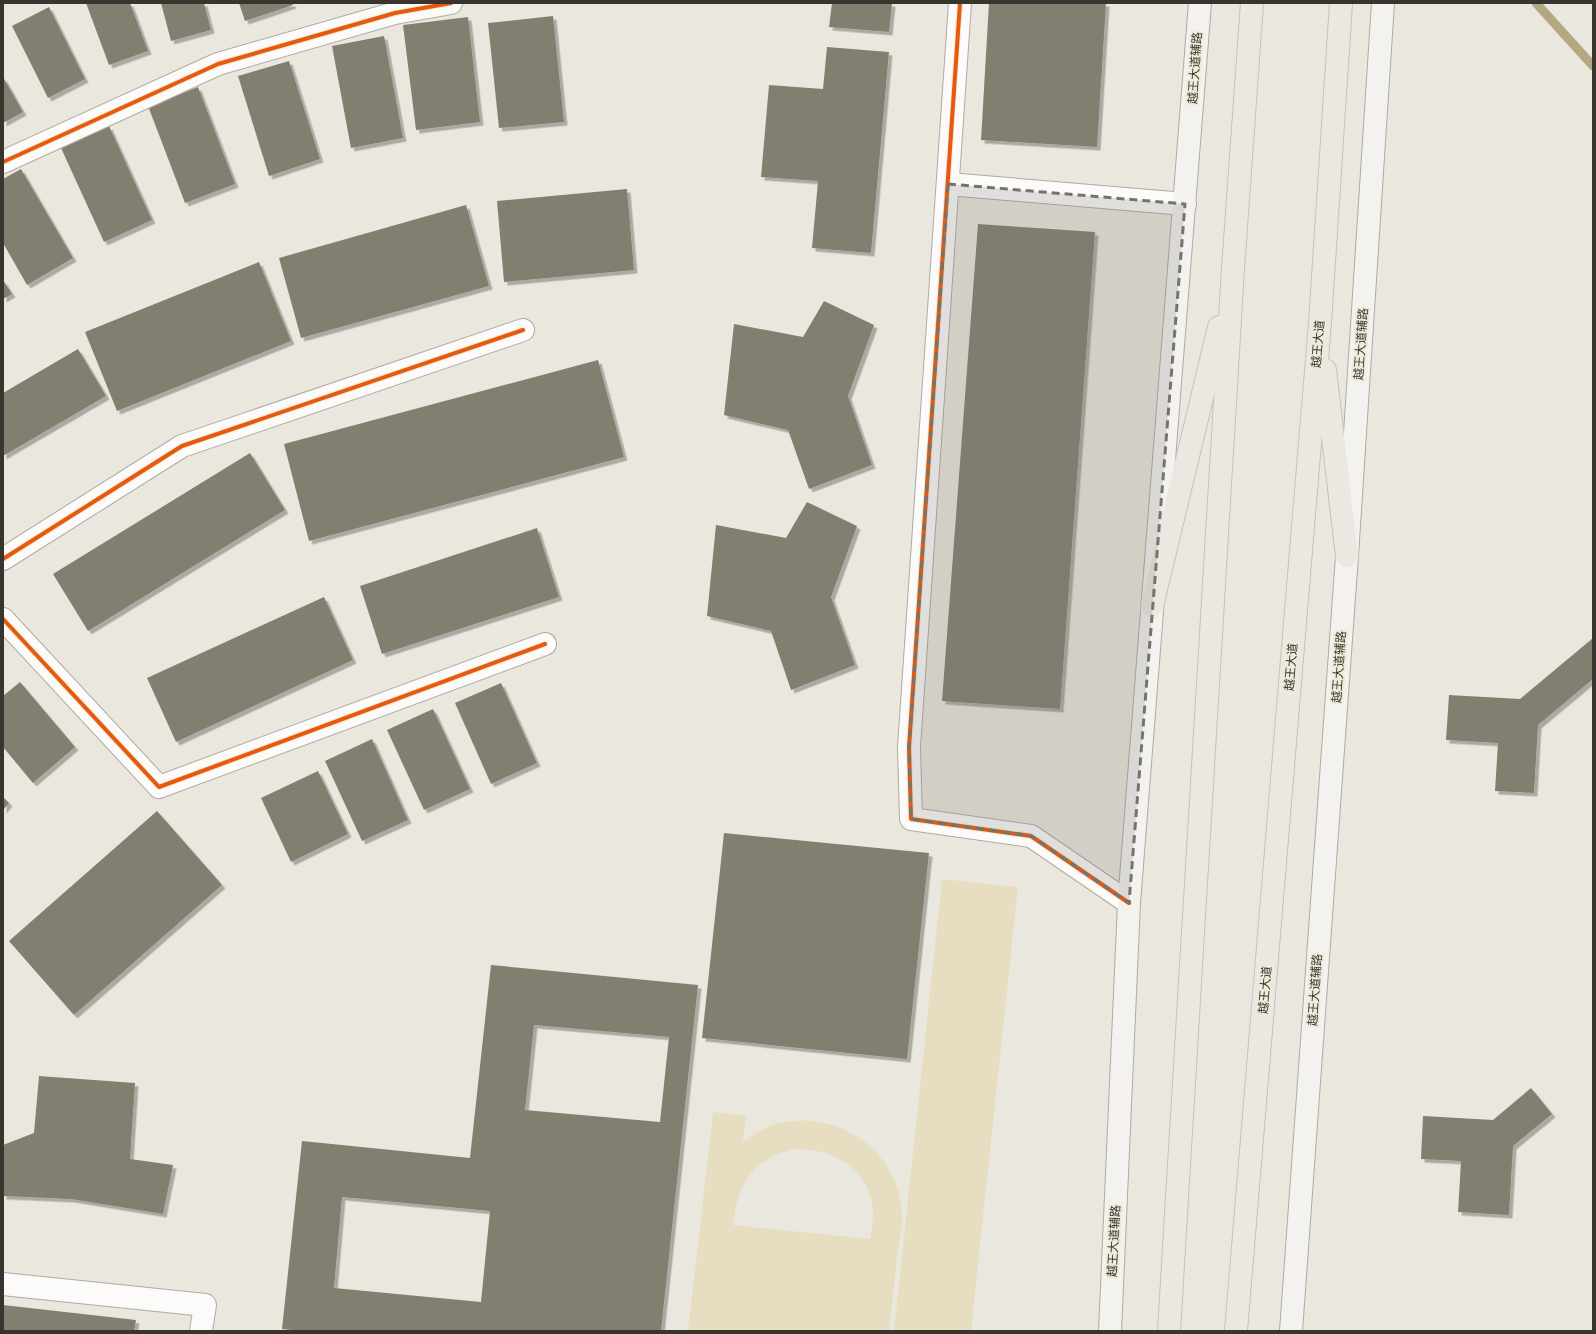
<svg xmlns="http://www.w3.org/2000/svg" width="1596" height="1334" font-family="Commissioner,'Noto Sans SC',sans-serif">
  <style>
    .grass { fill: #e7dec2; fill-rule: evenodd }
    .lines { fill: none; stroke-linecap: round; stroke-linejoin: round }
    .stream { stroke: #b3a882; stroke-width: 9 }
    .building { fill: #837f70; fill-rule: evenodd; filter: url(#shadow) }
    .minor-casing { stroke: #adaba4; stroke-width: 24 }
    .secondary-casing { stroke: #adaba4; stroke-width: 24 }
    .primary-casing { stroke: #c4c2be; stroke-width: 24 }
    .minor { stroke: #fcfbfa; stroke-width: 22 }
    .secondary { stroke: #f3f2ee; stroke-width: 22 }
    .primary { stroke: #eae8e1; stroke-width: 22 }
    .cycleway-casing { stroke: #efead9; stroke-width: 6 }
    .cycleway { stroke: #e8590c; stroke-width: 4 }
    .marked { fill: #76736c; fill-opacity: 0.2; stroke: #76736c; stroke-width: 3; stroke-dasharray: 8 5; stroke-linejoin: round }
    .labels { text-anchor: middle; stroke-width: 4; stroke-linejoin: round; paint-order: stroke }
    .street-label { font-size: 12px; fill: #37352e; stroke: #efead9 }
  </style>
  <defs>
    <filter id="shadow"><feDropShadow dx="3.5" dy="3.5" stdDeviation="0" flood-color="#0004"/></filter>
  </defs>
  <rect width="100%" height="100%" fill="#eae7de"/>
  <g class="grass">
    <path d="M942 879 1018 887 971 1331H894Z"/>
    <path d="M713 1112 746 1116 743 1142C752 1136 761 1129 772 1125 833 1106 899 1148 902 1213 903 1225 900 1238 898 1249 895 1277 892 1304 889 1331H688ZM794 1149C834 1148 872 1170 873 1214 873 1222 871 1231 870 1239L733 1225C737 1184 753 1159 794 1149Z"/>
  </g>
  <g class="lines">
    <path class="stream" d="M1536 3 1593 66"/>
  </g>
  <g class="building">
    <path d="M86 3H130L148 51 109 65Z"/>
    <path d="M161 3H204L211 30 171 41Z"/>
    <path d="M239 3H292L293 5 245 21Z"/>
    <path d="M832 3H892L889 32 829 27Z"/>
    <path d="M989 3H1106L1097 147 981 140Z"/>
    <path d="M49 7 85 79 48 98 12 26Z"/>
    <path d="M553 16 564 122 499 128 488 23Z"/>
    <path d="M468 17 480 122 416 130 403 25Z"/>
    <path d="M384 36 403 138 351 148 332 46Z"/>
    <path d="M827 47 889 52 871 253 812 248 818 181 761 177 769 85 823 89Z"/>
    <path d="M289 61 320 159 269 176 238 76Z"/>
    <path d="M3 77 23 112 3 123Z"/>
    <path d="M198 87 235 184 185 203 148 106Z"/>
    <path d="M109 126 152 220 104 242 61 148Z"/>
    <path d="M21 169 73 258 27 285 3 243V179Z"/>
    <path d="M627 189 634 270 504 282 497 201Z"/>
    <path d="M466 205 489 286 301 338 279 258Z"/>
    <path d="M978 224 1095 232 1060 709 942 701Z"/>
    <path d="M259 262 291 341 117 411 85 332Z"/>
    <path d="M3 280 12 294 3 299Z"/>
    <path d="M824 301 874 325 848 396 872 465 809 489 788 430 724 415 734 324 803 337Z"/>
    <path d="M78 349 106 396 3 456V393Z"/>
    <path d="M598 360 624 457 309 541 284 444Z"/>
    <path d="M250 453 285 510 88 631 53 574Z"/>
    <path d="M807 502 857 526 831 597 855 665 791 690 771 631 707 616 716 525 786 538Z"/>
    <path d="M537 528 559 597 382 654 360 586Z"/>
    <path d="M324 597 353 660 176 742 147 678Z"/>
    <path d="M1593 638V679L1538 725 1534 793 1495 791 1498 743 1446 740 1449 695 1520 699Z"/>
    <path d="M20 682 75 747 33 783 3 747V696Z"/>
    <path d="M501 683 537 763 491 784 455 703Z"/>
    <path d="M433 709 470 789 424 810 387 730Z"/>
    <path d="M372 739 408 820 362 841 325 761Z"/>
    <path d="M318 771 348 834 291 862 261 798Z"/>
    <path d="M3 797 9 803 3 810Z"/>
    <path d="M157 811 222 885 74 1015 9 941Z"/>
    <path d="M724 833 929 853 907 1059 702 1038Z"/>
    <path d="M491 965 698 985 661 1331H303L282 1329 302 1141 470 1158ZM534 1025 669 1037 660 1122 525 1110ZM342 1197 490 1211 481 1302 334 1288Z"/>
    <path d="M39 1076 135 1083 130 1159 173 1165 163 1214 71 1199 3 1196V1145L34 1133Z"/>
    <path d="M1531 1088 1552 1114 1513 1146 1509 1215 1458 1212 1461 1161 1421 1159 1423 1116 1493 1120Z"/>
    <path d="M3 1305 136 1320 134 1331H3Z"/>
  </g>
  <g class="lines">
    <g class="minor-casing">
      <g id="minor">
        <path d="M960 3 909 747 911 819 1031 836 1129 903"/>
        <path d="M3 162 218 64 395 13 451 3"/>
        <path d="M948 184 1185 204"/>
        <path d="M3 559 182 446 523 330"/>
        <path d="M3 619 159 787 545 644"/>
        <path d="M3 1284 205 1305 201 1331"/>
      </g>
    </g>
    <g class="secondary-casing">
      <g id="secondary">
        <path d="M1110 1331 1129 903 1200 3"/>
        <path d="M1291 1331 1347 556 1383 3"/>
      </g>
    </g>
    <g class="primary-casing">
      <g id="primary">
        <path d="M1325 370 1347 556"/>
        <path d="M1152 606 1219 327"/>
        <path d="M1169 1331 1233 269 1252 3"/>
        <path d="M1236 1331 1320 323 1341 3"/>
      </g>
    </g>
    <use href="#minor" class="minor"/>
    <use href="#secondary" class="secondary"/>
    <use href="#primary" class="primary"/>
    <g class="cycleway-casing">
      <g id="cycleway">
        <path d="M960 3 909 747 911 819 1031 836 1129 903"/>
        <path d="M3 162 218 64 395 13 451 3"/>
        <path d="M3 559 182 446 523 330"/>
        <path d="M3 619 159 787 545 644"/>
      </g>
    </g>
    <use href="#cycleway" class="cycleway"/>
  </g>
  <path class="marked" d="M948 184 1185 204 1129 903 1031 836 911 819 909 747Z"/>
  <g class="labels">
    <g class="street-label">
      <text transform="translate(1195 68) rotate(-86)" y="4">越王大道辅路</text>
      <text transform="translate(1318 344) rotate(-85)" y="4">越王大道</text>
      <text transform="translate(1361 344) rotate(-86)" y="4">越王大道辅路</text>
      <text transform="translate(1291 667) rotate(-85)" y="4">越王大道</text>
      <text transform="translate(1339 667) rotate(-86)" y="4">越王大道辅路</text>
      <text transform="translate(1265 990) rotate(-85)" y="4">越王大道</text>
      <text transform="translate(1315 990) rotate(-86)" y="4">越王大道辅路</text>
      <text transform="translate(1114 1241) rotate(-87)" y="4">越王大道辅路</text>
    </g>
  </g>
  <rect width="1596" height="1334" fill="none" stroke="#37352e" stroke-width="8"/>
</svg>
